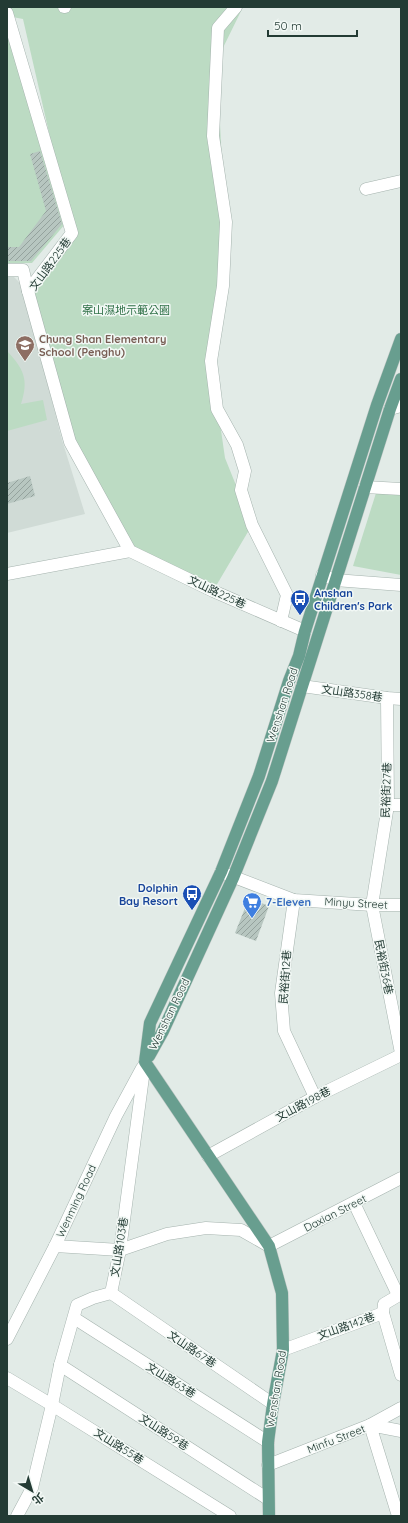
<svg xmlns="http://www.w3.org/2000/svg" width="408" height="1523" font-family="Quicksand,'Noto Sans TC',sans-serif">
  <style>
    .built { fill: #d0dbd6 }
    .park { fill: #bcdbc3 }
    .building { fill: url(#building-hatch) }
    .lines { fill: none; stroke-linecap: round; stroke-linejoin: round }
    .minor-casing { stroke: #a5b3ae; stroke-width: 13 }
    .major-casing { stroke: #c1c8c6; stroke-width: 13 }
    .minor { stroke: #fff; stroke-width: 12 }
    .major { stroke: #689e8f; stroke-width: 12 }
    .labels { text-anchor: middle; stroke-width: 3; stroke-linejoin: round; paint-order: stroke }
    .street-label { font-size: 11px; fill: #233b34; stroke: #f2f8f5 }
    .park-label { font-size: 11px; fill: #2f7047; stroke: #f2f8f5 }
    .education-label { font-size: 11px; font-weight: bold; fill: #785e54; stroke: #f2f8f5; text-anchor: start }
    .transit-label { font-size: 11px; font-weight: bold; fill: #164399; stroke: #f2f8f5; text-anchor: start }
    .shop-label { font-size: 11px; font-weight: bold; fill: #366cbe; stroke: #f2f8f5; text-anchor: start }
  </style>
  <defs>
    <pattern id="building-hatch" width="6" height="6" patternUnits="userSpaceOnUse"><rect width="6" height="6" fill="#b7c6c0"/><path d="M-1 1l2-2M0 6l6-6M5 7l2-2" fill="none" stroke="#94a29d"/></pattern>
  </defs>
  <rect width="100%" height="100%" fill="#e2ebe7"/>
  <path class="built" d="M7 277H14L22 285 62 440 85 514 7 533Z"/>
  <g class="park">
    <path d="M7 7H243L217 60 224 207 211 361 225 458 252 525 213 591 130 551 70 442 28 291 72 233 23 19 7 16Z"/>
    <path d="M7 28 65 224 32 263H7Z"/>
    <path d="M7 351C24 369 29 380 21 404L43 400 47 420 7 431Z"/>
    <path d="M376 493 401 494V575L353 566Z"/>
  </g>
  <g class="building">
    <path d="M40 151 62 224 31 261H7V247H19L46 211 30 154Z"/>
    <path d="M30 476 35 496 7 504V483Z"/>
    <path d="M249 898 269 906 256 941 235 933Z"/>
  </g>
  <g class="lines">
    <g class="minor-casing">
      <g id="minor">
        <path d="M64 7H65"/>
        <path d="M236 7 218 28 213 136 226 222 223 286 211 361 217 409 237 445 245 471 241 490 252 525 287 595 281 621"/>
        <path d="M7 13 72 233 28 291 70 442 130 551 213 591 305 631"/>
        <path d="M366 189 401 181"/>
        <path d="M7 270H23L28 291"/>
        <path d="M390 409 401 406"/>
        <path d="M365 487 401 489"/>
        <path d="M7 574 130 551"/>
        <path d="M322 575 335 580 401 585"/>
        <path d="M302 686 387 698 401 699"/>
        <path d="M387 698 388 805 372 905 401 1053"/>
        <path d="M388 805H401"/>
        <path d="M221 872 294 900 372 905H401"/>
        <path d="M294 900 281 993 284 1031 315 1097"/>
        <path d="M208 1156 315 1097 401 1055"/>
        <path d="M354 1203 398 1295"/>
        <path d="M55 1246 120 1250 167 1234 206 1228 241 1230 269 1246 401 1178"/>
        <path d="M111 1293 273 1404"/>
        <path d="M401 1294 384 1304 383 1313 401 1375"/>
        <path d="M74 1318 268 1442"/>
        <path d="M7 1339 55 1246 116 1116 142 1068"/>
        <path d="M283 1350 383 1313"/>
        <path d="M60 1365 268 1499"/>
        <path d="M7 1378 52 1405 230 1516"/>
        <path d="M268 1465 370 1425 401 1408"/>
        <path d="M17 1516 32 1488 52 1405 60 1365 77 1305 93 1298 111 1293 120 1250 145 1062"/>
        <path d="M398 1516 370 1425 401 1431"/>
      </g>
    </g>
    <g class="major-casing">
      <g id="major">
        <path d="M149 1056 163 1031 233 878 272 781 390 409 401 379"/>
        <path d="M269 1516 268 1442 273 1404 283 1350 282 1293 269 1246 145 1062 150 1023 221 872 259 776 289 681 299 656 305 631 377 405 401 339"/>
      </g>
    </g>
    <use href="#minor" class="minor"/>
    <use href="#major" class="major"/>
  </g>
  <defs>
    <g id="school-pin" transform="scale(1)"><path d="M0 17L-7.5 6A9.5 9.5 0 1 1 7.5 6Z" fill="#8d6e63" stroke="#f2f8f5"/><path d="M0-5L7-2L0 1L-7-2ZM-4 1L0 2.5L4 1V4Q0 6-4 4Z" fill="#fff"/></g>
    <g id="bus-pin" transform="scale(1)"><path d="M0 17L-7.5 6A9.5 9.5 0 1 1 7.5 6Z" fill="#1a4fb4" stroke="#f2f8f5"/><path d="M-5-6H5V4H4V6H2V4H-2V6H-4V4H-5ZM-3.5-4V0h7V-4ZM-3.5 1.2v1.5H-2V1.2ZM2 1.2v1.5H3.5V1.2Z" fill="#fff"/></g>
    <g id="supermarket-pin" transform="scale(1)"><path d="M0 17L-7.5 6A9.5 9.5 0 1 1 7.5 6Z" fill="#3f7fe0" stroke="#f2f8f5"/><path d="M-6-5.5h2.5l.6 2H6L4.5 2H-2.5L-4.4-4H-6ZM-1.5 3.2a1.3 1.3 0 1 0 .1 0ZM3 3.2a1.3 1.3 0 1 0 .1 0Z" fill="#fff"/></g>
  </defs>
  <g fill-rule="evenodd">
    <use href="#school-pin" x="25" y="345"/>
    <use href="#bus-pin" x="300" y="599"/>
    <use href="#bus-pin" x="192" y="894"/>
    <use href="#supermarket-pin" x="252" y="902"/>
  </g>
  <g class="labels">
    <g class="street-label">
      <text transform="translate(50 264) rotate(-54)" y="4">文山路225巷</text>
      <text transform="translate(217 592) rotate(25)" y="4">文山路225巷</text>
      <text transform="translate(352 693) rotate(8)" y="4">文山路358巷</text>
      <text transform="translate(282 705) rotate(-72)" y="4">Wenshan Road</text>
      <text transform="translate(386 790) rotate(-88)" y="4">民裕街27巷</text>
      <text transform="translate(356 903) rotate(3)" y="4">Minyu Street</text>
      <text transform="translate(384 967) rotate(79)" y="4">民裕街36巷</text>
      <text transform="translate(285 977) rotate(-86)" y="4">民裕街12巷</text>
      <text transform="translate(169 1014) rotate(-64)" y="4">Wenshan Road</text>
      <text transform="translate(303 1104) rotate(-28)" y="4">文山路198巷</text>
      <text transform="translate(76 1201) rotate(-65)" y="4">Wenming Road</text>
      <text transform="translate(335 1213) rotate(-27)" y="4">Daxian Street</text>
      <text transform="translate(119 1247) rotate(-81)" y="4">文山路103巷</text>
      <text transform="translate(346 1326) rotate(-20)" y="4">文山路142巷</text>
      <text transform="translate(192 1349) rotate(34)" y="4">文山路67巷</text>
      <text transform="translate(171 1380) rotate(32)" y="4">文山路63巷</text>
      <text transform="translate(276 1389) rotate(-81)" y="4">Wenshan Road</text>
      <text transform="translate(164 1432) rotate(33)" y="4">文山路59巷</text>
      <text transform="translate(336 1439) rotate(-21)" y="4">Minfu Street</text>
      <text transform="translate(119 1446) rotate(32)" y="4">文山路55巷</text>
    </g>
    <g class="park-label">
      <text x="126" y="314">案山濕地示範公園</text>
    </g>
    <g class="education-label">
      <text x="39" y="343">Chung Shan Elementary<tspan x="39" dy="13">School (Penghu)</tspan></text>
    </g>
    <g class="transit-label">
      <text x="314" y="597">Anshan<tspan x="314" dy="13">Children's Park</tspan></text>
      <text x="178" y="892" text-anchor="end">Dolphin<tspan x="178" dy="13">Bay Resort</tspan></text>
    </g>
    <g class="shop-label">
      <text x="266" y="906">7-Eleven</text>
    </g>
  </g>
  <rect width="408" height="1523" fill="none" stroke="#233b34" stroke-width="16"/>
  <g transform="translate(32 1491) rotate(142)" stroke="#f2f8f5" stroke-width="3" paint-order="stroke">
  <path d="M0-3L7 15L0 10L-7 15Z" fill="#233b34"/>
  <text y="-6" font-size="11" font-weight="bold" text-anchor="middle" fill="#233b34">北</text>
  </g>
  <path d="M268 30v6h89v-6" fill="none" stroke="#233b34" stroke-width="2"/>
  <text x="274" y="30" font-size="12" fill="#233b34" stroke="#f2f8f5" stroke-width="3" paint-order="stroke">50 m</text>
</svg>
